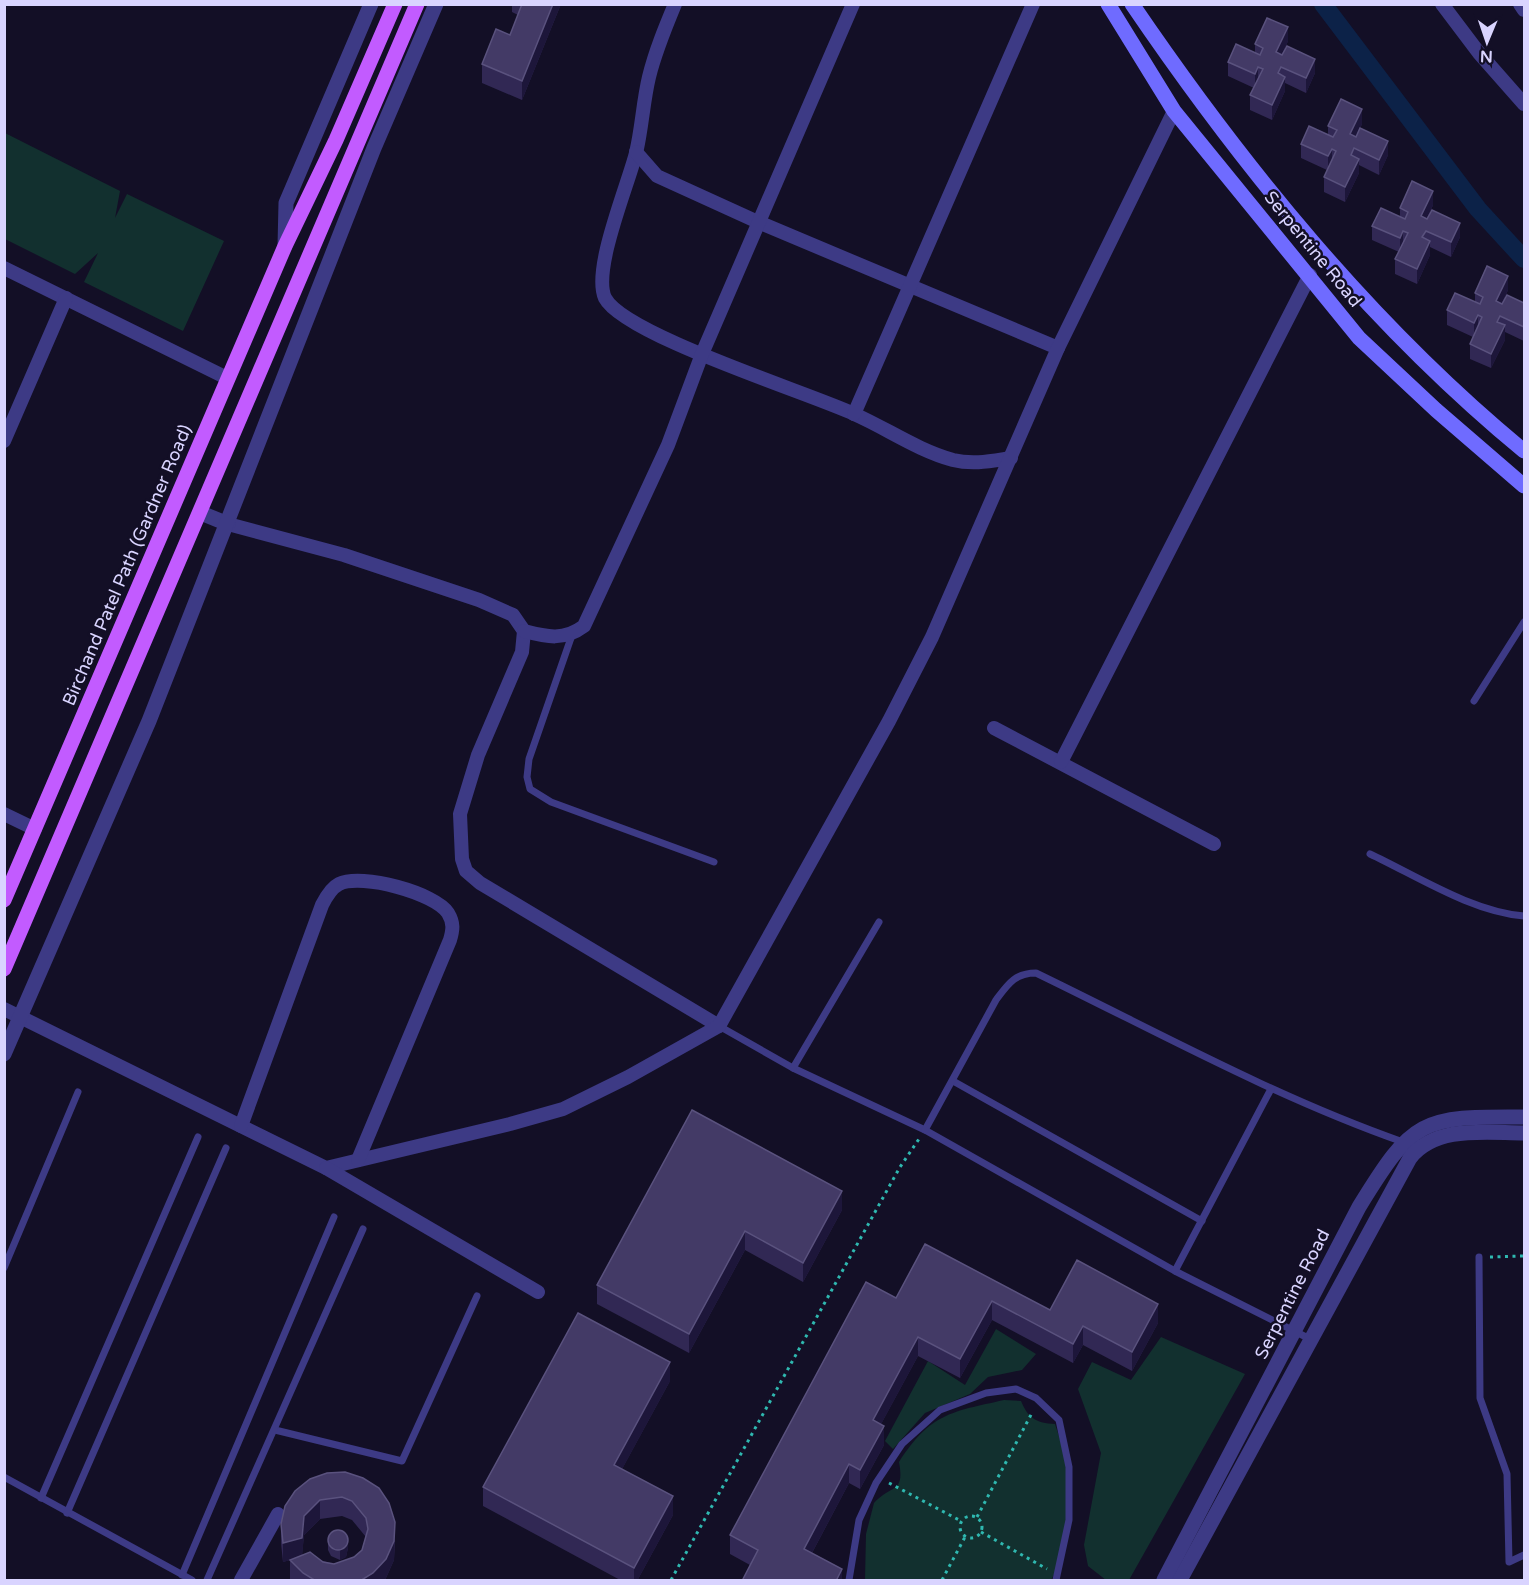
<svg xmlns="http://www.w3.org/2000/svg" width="1529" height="1585" font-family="'Varela Round',sans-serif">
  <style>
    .green { fill: #12302f }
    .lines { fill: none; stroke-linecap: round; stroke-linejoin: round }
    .canal { stroke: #0c2248; stroke-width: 18 }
    .path { stroke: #2fb8b0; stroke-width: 3; stroke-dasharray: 3 4.5; stroke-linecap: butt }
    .service { stroke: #3d3a85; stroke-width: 7 }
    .minor { stroke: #3d3a85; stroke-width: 14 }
    .tertiary { stroke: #3d3a85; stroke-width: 15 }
    .secondary { stroke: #6f6bff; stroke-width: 15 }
    .primary { stroke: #c25bff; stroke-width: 15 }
    .wall { fill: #312854; fill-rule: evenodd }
    .shaded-wall { fill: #1d163a }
    .building { fill: #433a66; stroke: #5a527e; stroke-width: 1.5 }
    .labels { text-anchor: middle; stroke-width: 5; stroke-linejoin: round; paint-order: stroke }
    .street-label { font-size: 18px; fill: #d9d4ff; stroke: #130f26 }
  </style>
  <rect width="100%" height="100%" fill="#130f26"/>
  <g class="green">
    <path d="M5 133 120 191 115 218 127 194 224 241 183 331 84 282 98 253 75 274 5 239Z"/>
    <path d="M996 1329 1036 1354 1022 1370 988 1377 970 1394 925 1413 893 1449 885 1441 928 1361 965 1385Z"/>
    <path d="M1161 1337 1245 1374 1129 1580H1106L1088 1566 1084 1545 1101 1453 1078 1389 1092 1362 1131 1380Z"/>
    <path d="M1004 1400 1021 1401C1028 1418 1036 1423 1055 1424 1060 1439 1065 1454 1067 1470 1071 1498 1066 1556 1051 1580H865L866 1534 874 1503C891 1484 905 1494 899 1462 931 1413 951 1412 1004 1400Z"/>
  </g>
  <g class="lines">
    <path class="canal" d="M1323 4 1478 209 1524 259"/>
    <g class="path">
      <path d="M1490 1257 1524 1256"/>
      <path d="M889 1483 961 1521"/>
      <circle cx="971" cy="1527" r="11"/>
      <path d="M977 1517 1033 1411"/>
      <path d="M981 1532 1047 1569"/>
      <path d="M671 1580 900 1167 919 1139"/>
      <path d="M942 1580 965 1537"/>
    </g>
    <g class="service">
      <path d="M572 635 529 759 527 777 530 789 551 802 714 862"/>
      <path d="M1474 701 1524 622"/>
      <path d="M1370 854C1417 876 1472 912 1524 916"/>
      <path d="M719 1026 793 1068 925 1130 1175 1271 1310 1339"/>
      <path d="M793 1068 879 922"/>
      <path d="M953 1081 1202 1221"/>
      <path d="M925 1130 996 1000C1008 984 1015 973 1036 973 1158 1032 1275 1097 1403 1142"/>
      <path d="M1479 1257 1480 1398 1507 1474 1509 1562 1524 1555"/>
      <path d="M4 1268 78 1092"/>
      <path d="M1175 1271 1271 1089"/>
      <path d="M275 1430 402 1461 477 1296"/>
      <path d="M4 1477 192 1580"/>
      <path d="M41 1498 198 1137"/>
      <path d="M67 1513 226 1148"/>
      <path d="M182 1575 334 1217"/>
      <path d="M207 1580 363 1229"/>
      <path d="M849 1580 859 1520 876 1483 902 1444 940 1410 986 1393 1016 1389 1036 1398 1059 1420 1069 1467V1520L1056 1580"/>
    </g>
    <g class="minor">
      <path d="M675 4C665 28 655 52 649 77 643 102 642 128 636 153 628 185 592 270 605 298 624 335 809 393 854 414 888 429 917 450 953 460 973 465 991 461 1011 458"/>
      <path d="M1442 4 1479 53 1524 104"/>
      <path d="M1520 4 1524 10"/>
      <path d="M636 152 657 176 758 222 1058 348"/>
      <path d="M4 268 227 378"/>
      <path d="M854 414 1033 4"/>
      <path d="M4 441 66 298"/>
      <path d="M228 524 344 555 479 600 513 615 524 631 522 652 478 755 460 814 462 859 466 871 480 883 719 1026"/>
      <path d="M524 631C547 637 564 641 584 626L668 445 702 354 853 4"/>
      <path d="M994 728 1214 844"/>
      <path d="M1061 762 1310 275"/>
      <path d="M4 814 35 829"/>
      <path d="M4 1009 326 1168 510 1124 563 1109 628 1077 719 1026 889 721 932 637 1058 348 1174 111"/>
      <path d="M241 1126 322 905C326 897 331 888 339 884 362 873 435 893 448 913 454 923 453 930 450 940L358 1160"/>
      <path d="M326 1168 538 1292"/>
      <path d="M241 1580 278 1514"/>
    </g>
    <g class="tertiary">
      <path d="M285 246 286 203 371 4"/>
      <path d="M201 513 228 524"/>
      <path d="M4 1054 149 721 374 148 436 4"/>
      <path d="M1164 1580 1359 1207C1413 1119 1421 1116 1524 1117"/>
      <path d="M1180 1580 1410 1158C1436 1125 1486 1133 1524 1133"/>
    </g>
    <g class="secondary">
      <path d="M1108 4 1174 111 1359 338 1436 410 1524 486"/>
      <path d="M1132 4C1243 167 1371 325 1524 451"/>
    </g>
    <g class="primary">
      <path d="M4 900 285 246 336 140 395 4"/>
      <path d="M4 969 417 4"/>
    </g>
  </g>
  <g class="wall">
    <path d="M512 4H561L522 100 482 83V64L510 35 518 15 512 12Z"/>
    <path d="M1288 41 1282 55 1315 73 1306 93 1285 83V91L1272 120 1250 110V95L1254 88 1228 76V62L1255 53V44Z"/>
    <path d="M1362 124 1356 137 1388 155 1379 175 1359 165V173L1345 202 1324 192V177L1327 170 1301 158V144L1328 135V126Z"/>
    <path d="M1433 205 1427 219 1460 237 1451 257 1430 247V255L1417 284 1395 274V259L1399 252 1372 240V226L1400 217V208Z"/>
    <path d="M1508 290 1502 304 1524 303V341L1505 332V340L1491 368 1470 359V344L1473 337 1447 325V310L1475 302V293Z"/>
    <path d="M692 1110 842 1210 803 1282 745 1250 689 1353 597 1304V1285Z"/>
    <path d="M925 1244 1050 1310 1158 1323 1132 1371 1083 1345 1073 1363 992 1320 960 1378 918 1356 881 1424 884 1445 860 1489 849 1483 812 1553 842 1581 750 1565 730 1554V1535L896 1298Z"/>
    <path d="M670 1381 622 1469 673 1515 637 1581H622L483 1506V1487Z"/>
    <path d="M363 1478 395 1541 394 1560 386 1578 384 1581H292L290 1579V1560L283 1562 281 1543V1524L285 1506ZM342 1516 352 1520 366 1537 362 1550 354 1557 334 1564 302 1555 304 1535 320 1519Z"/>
    <path d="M328 1541 348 1548 346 1557 340 1560 331 1556 328 1550Z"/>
  </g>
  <g class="shaded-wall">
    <path d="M553 4H561L522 100V81Z"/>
    <path d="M1288 27V41L1276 67V52Z"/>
    <path d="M1315 59V73L1306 93V78Z"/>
    <path d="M1258 67V81L1255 89V74Z"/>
    <path d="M1285 77V91L1272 120V105Z"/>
    <path d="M1362 109V124L1350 149V134Z"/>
    <path d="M1388 141V155L1379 175V160Z"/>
    <path d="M1332 149V163L1328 171V156Z"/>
    <path d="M1359 159V173L1345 202V187Z"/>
    <path d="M1433 191V205L1421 231V216Z"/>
    <path d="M1460 223V237L1451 257V242Z"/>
    <path d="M1403 231V245L1400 253V238Z"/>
    <path d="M1430 241V255L1417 284V269Z"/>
    <path d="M1508 276V290L1496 315V301Z"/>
    <path d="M1478 315V330L1474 338V323Z"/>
    <path d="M1505 325V340L1491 368V354Z"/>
    <path d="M842 1191V1210L803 1282V1263Z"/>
    <path d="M745 1231V1250L689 1353V1334Z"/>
    <path d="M992 1301V1320L960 1378V1359Z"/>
    <path d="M1158 1304V1323L1132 1371V1352Z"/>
    <path d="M1083 1326V1345L1073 1363V1344Z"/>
    <path d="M918 1337V1356L873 1439V1420Z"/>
    <path d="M670 1362V1381L614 1484V1465Z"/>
    <path d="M884 1426V1445L860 1489V1470Z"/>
    <path d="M849 1464V1483L804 1568V1549Z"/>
    <path d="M673 1496V1515L637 1581H634V1568Z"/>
    <path d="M320 1500V1519L304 1535 302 1557 283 1562V1543L304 1516Z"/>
    <path d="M395 1522 394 1560 386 1578 384 1581H360Z"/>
    <path d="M348 1539V1548L346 1557 340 1560V1550Z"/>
    <path d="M842 1569V1581H836Z"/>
  </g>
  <g class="building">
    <path d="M522 4H553L522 81 482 64 496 29 510 35Z"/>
    <path d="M1267 18 1288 27 1276 52 1282 55 1287 46 1315 59 1306 78 1281 67 1278 73 1285 77 1272 105 1250 95 1263 69 1258 67 1255 74 1228 62 1236 44 1260 55 1263 48 1255 44Z"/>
    <path d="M1341 99 1362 109 1350 134 1356 137 1360 128 1388 141 1379 160 1354 148 1351 155 1359 159 1345 187 1324 177 1336 151 1332 149 1328 156 1301 144 1309 126 1333 137 1337 130 1328 126Z"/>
    <path d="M1412 181 1433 191 1421 216 1427 219 1432 210 1460 223 1451 242 1426 231 1422 237 1430 241 1417 269 1395 259 1408 233 1403 231 1400 238 1372 226 1381 208 1405 219 1408 212 1400 208Z"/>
    <path d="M1487 266 1508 276 1496 301 1502 304 1507 295 1524 303V327L1500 316 1497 322 1505 325 1491 354 1470 344 1482 317 1478 315 1474 323 1447 310 1455 293 1480 304 1483 297 1475 293Z"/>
    <path d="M692 1110 842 1191 803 1263 745 1231 689 1334 597 1285Z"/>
    <path d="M925 1244 1050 1310 1077 1260 1158 1304 1132 1352 1083 1326 1073 1344 992 1301 960 1359 918 1337 873 1420 884 1426 860 1470 849 1464 804 1549 842 1569 836 1581H742L758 1550 730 1535 866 1282 896 1298Z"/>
    <path d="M578 1313 670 1362 614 1465 673 1496 634 1568 483 1487Z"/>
    <path d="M345 1472 363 1478 379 1488 389 1503 395 1522 394 1541 386 1559 373 1573 360 1581H316L303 1573 290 1560 310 1552 323 1562 334 1564 354 1557 362 1550 368 1529 366 1518 352 1501 342 1497 320 1500 304 1516 302 1538 283 1543 281 1524 285 1506 295 1491 310 1479 327 1473Z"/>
    <circle cx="338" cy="1540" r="10"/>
  </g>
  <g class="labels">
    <g class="street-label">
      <text transform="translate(1313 249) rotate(51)" y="6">Serpentine Road</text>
      <text transform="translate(127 565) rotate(-67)" y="6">Birchand Patel Path (Gardner Road)</text>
      <text transform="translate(1292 1294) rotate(-63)" y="6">Serpentine Road</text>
    </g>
  </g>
  <rect width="1529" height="1585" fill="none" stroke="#d9d4ff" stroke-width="12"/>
  <g transform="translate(1487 42) rotate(182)" stroke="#130f26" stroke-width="4.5" paint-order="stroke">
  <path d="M0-4.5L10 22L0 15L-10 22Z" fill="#d9d4ff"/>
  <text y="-9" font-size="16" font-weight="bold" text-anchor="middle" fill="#d9d4ff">N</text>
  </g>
</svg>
